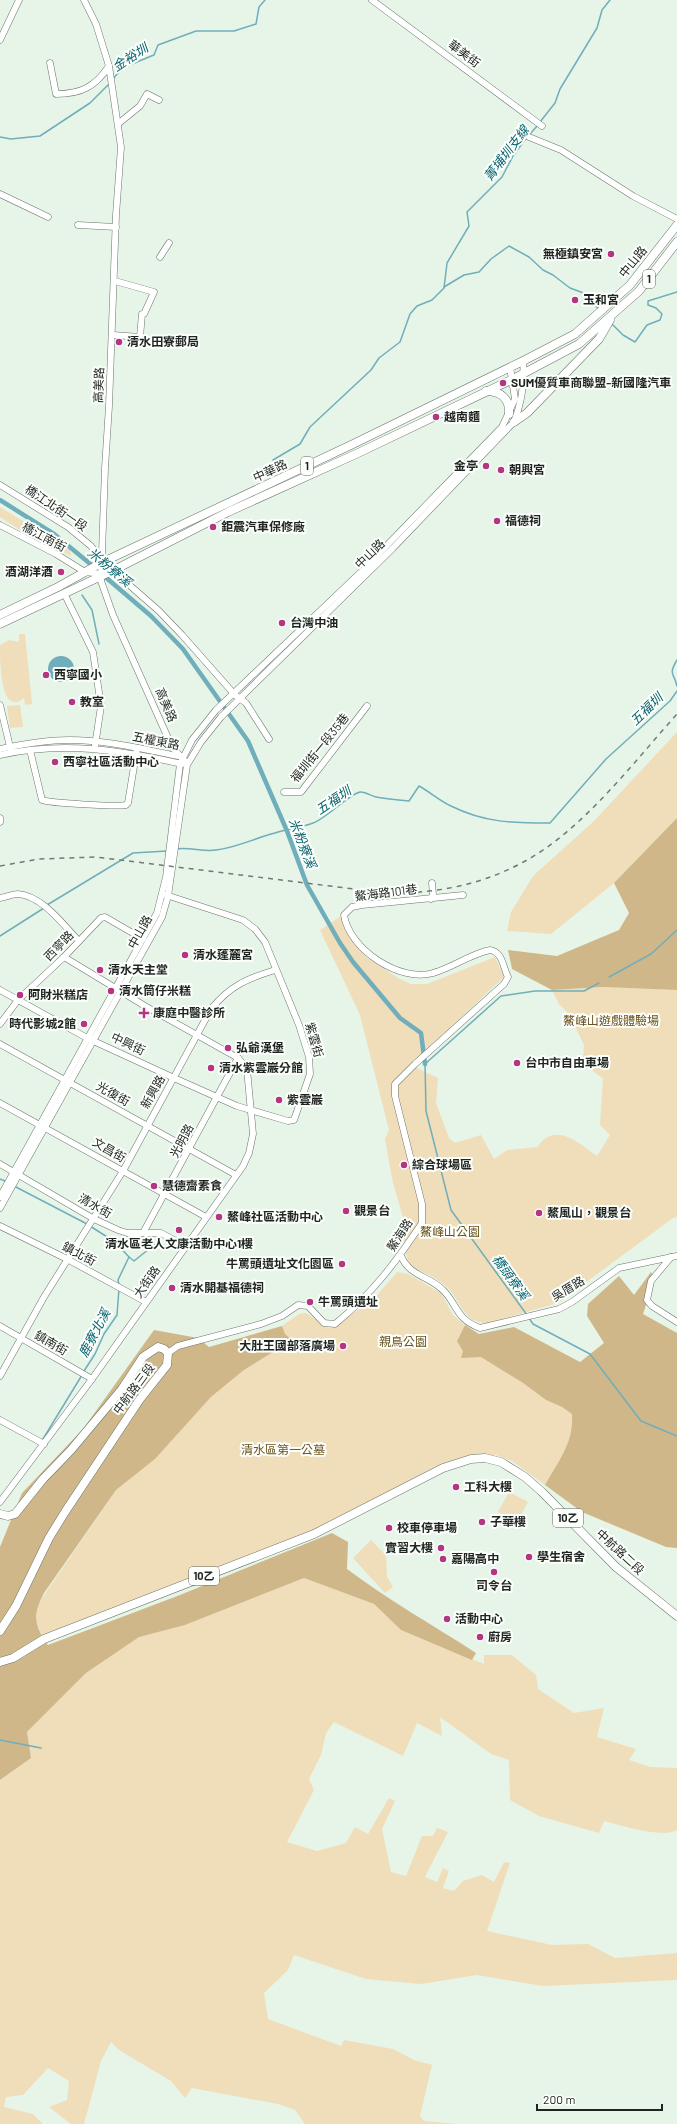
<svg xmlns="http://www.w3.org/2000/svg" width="677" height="2124" font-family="Barlow,'Noto Sans TC',sans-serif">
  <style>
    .green { fill: #f0ddb9 }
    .forest { fill: #cfb78a }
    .water { fill: #6faeba }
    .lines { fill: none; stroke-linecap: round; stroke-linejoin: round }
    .stream { stroke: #6faeba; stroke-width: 1.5 }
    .canal { stroke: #6faeba; stroke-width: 4.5 }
    .minor-casing { stroke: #69756a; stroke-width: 7 }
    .major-casing { stroke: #69756a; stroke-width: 9 }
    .minor { stroke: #fff; stroke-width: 6 }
    .major { stroke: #fff; stroke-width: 8 }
    .rail { stroke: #717a72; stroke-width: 1.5; stroke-dasharray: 5 5; stroke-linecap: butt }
    .poi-dot { fill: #b43581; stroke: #fcfffc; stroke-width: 1.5 }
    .labels { text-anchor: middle; stroke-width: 4; stroke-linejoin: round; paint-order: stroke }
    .shield { fill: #fcfffc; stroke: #616662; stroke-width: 1 }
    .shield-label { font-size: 11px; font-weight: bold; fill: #1f2420 }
    .street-label { font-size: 12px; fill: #1f2420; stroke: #fcfffc }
    .poi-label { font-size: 12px; font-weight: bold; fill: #1f2420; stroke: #fcfffc; text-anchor: start }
    .park-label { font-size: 12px; fill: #6a521c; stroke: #fcfffc }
    .water-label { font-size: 13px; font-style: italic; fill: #07626f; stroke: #fcfffc }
  </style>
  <rect width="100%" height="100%" fill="#e7f5e8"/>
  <g class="green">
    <path d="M0 507 70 550 71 556 25 533 0 517Z"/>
    <path d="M19 634H25L32 704 25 705 24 698C0 718 0 661 0 645L9 640 19 642Z"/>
    <path d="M20 705 23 727 10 728 7 706Z"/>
    <path d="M677 732V818L614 883 551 934 507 931 511 912 533 876 594 821Z"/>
    <path d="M341 916 366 957 398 978 411 984H427L495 957 504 977 410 1065 438 1078 436 1103 449 1138 455 1143 481 1135 494 1159 507 1150 537 1147C556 1121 577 1142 597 1156L610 1135 600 1125 603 1079 583 1063 584 1045 569 1014 559 1004 552 990 602 987 677 990V1217L673 1218 558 1303 488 1323C463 1323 462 1303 448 1288 438 1278 422 1272 410 1266L404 1247V1221L393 1183 385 1139 389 1130 360 1015 320 930Z"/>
    <path d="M397 1272 408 1274 441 1293 453 1315 465 1325 457 1341 523 1383 546 1400 562 1407 573 1414C574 1443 558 1461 545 1485L512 1461 496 1455H480L429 1470 296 1541 43 1636C35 1622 32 1617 40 1601L116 1490 155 1459 211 1397 244 1370 291 1340 285 1334 282 1326 299 1314 305 1313C318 1317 321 1333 337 1326L378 1294Z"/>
    <path d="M509 1492 528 1502 517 1522 498 1512Z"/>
    <path d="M371 1540 386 1555 387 1577 393 1587 385 1593 353 1558Z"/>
    <path d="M304 1578 374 1604 401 1630 484 1664V1655H512L536 1675 538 1689 574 1713 604 1708 597 1737 636 1749 629 1760 650 1767 677 1768V1830C663 1839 621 1825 604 1821L599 1833 539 1816 510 1800 509 1760 491 1754 440 1717 442 1736 417 1723 403 1756 334 1722 326 1733 321 1755 309 1779 314 1790 287 1842 317 1851 346 1843 355 1827 368 1834 389 1798 395 1801 382 1829 391 1872 406 1876 422 1836H433L437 1828 448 1832 425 1877 437 1882 443 1868 449 1871 443 1888 454 1891 463 1881 482 1875 494 1882 504 1862 510 1863 487 1931 552 1945 588 1944 615 1958 677 1953V1980L543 1986 477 1975 421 1984 366 1979 294 1955 288 1970 264 1993 268 2019 341 2046 344 2040 393 2049 414 2060 432 2065 420 2116 424 2121 457 2124H305L295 2110 278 2104 192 2088 185 2098 171 2081 119 2050 111 2042 101 2061 84 2124H71L49 2107 67 2100 69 2081 48 2068 23 2095 6 2097 4 2107 33 2114 43 2124H0V1780L31 1758 27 1732 86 1673 140 1636 185 1625Z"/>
  </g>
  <g class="forest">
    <path d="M677 818V990L602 987 552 990 512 969 508 950 557 956 619 930 629 913 614 883Z"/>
    <path d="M651 1272 655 1278 643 1314 677 1333V1548L666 1547 582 1512 545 1485C558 1461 574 1443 572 1414L562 1407 546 1400 523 1383 481 1357 461 1358 463 1351 457 1341 465 1325 479 1334 514 1327 580 1362 604 1343 587 1316 588 1304 619 1276 634 1295Z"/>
    <path d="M282 1326 285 1334 292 1340 244 1370 211 1397 155 1459 116 1490 44 1593C32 1616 34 1624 48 1645L180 1595 332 1533 348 1542 347 1569C388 1600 433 1625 476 1653L472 1660 401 1630 374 1604 304 1578 185 1625 139 1637 86 1673 27 1732 31 1758 0 1780V1547L22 1493 83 1429 154 1330 198 1338 209 1347Z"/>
  </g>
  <circle class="water" cx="61" cy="669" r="13"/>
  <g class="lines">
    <g class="stream">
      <path d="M113 79C122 66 140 61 154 55L158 45 196 31H234L256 24 259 7 265 0"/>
      <path d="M540 122 555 103 560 89 597 28 602 10 610 0"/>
      <path d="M530 134 538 125"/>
      <path d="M0 137 11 139 40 136 90 103 110 83"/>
      <path d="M444 287 464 275 479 272 491 259 509 246 529 257 543 270 553 275 570 288 589 295 598 309"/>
      <path d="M611 323 623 335 635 342 647 325 660 320 662 314 656 308 648 305V301L677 292"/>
      <path d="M273 460 300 444 310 427 371 370 379 358 400 342 410 314 417 306 432 300 444 288 447 263 469 226 467 212 502 177 513 156 527 137"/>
      <path d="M82 595 92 610 99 644"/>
      <path d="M677 660C668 675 674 673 677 686"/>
      <path d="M176 849C190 847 203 852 216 850 236 848 255 838 275 833 287 829 300 828 313 823 326 819 351 792 361 792 366 792 371 796 376 797 387 799 398 800 409 801L419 786C430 792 440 801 451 806 485 823 513 823 550 823L606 759 670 701 677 691"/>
      <path d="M47 905 133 853 167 851"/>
      <path d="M0 936 44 908"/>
      <path d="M609 977 651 954 677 930"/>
      <path d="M0 1179 5 1181"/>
      <path d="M14 1186 87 1224"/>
      <path d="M90 1226 115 1242 129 1257 118 1280 119 1285"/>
      <path d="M129 1257 134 1261 159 1241"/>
      <path d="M527 1315 451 1210 426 1111 425 1064 501 996 535 991H584L599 983"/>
      <path d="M529 1318 533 1324 590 1354 641 1421 677 1436"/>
      <path d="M84 1371 95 1354 104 1334 117 1315 119 1289"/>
      <path d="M43 1439 82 1375"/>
      <path d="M0 1740 41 1748"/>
    </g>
    <g class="canal">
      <path d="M0 500 54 534 94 567"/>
      <path d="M103 575 151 616 183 649 248 741 287 831 307 885 340 943 353 962 400 1018 421 1033 425 1064"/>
    </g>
    <g class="minor-casing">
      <g id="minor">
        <path d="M84 0 96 24 109 66 121 147 116 215 109 406 105 468 101 581 113 615 172 747 184 760"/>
        <path d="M372 0 542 126"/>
        <path d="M0 40 19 0"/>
        <path d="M50 63 56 94C81 94 95 87 109 66"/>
        <path d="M119 123 140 106 147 94 159 100"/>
        <path d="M529 137 561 150 633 196 677 219"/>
        <path d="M0 194 48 217"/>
        <path d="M78 225 116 227"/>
        <path d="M160 257 169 243"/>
        <path d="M113 335 140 337 142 314H144L154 292 115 281"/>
        <path d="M0 485 68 527 91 546 103 562 159 611 182 635 235 695 246 703 269 739"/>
        <path d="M0 525 56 554 85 572 102 574"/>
        <path d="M64 593 93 652 101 706 95 746"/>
        <path d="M0 705 11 751"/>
        <path d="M0 749C23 744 46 740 70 740 108 740 146 750 183 757"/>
        <path d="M30 750 42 800C49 803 118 807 126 805L128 803 137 748"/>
        <path d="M0 755C62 741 121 750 182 764"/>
        <path d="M284 792H301L367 706"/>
        <path d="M0 818V822"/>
        <path d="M0 898C6 897 13 894 18 894 43 896 63 925 79 941"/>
        <path d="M431 899 433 895 432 883"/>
        <path d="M0 990 87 1038 174 1078 237 1106 288 1121 294 1120 310 1074 309 1057 299 1025 265 942 255 929 243 920 166 895"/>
        <path d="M0 1024 18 1000 64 957 101 918 105 917 143 939"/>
        <path d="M0 1044 236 1175"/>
        <path d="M0 1103 206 1217"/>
        <path d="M0 1164 94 1219 118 1230 127 1233H161L185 1246"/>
        <path d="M0 1197 157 913 166 877 180 764 192 740 216 710 361 572 502 427 515 399 510 367"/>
        <path d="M0 1208 162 917 168 896 187 765 201 742 221 717 393 548 514 422C522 402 525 383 523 361"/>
        <path d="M0 1226 67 1259 146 1302"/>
        <path d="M143 1233 238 1058"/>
        <path d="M401 1256C411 1278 429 1275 444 1291 458 1306 456 1319 480 1328L559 1309 572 1302 619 1268 677 1256"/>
        <path d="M671 1257 651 1281 647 1300 652 1306 677 1322"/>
        <path d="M0 1326 92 1379"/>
        <path d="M168 1353 178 1346 261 1324 282 1316 298 1305 308 1306 324 1323 335 1324C373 1293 395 1263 422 1223V1204L395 1096V1084L415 1064 504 984 508 977C503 968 503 952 490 950 470 954 452 968 433 973 400 983 349 949 344 915L352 907 362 905 463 895"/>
        <path d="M0 1376 44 1297 123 1171 211 1009C230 986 246 979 275 970"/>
        <path d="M0 1420 44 1444"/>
        <path d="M0 1502 92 1379 243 1166 249 1153 253 1134 247 1069 238 1058 145 1006 64 957"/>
      </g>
    </g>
    <g class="major-casing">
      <g id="major">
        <path d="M486 391C501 391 510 399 509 414"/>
        <path d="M514 422 527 413 599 339 610 320"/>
        <path d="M0 615 58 587 103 562 351 445 523 361 575 334 630 285 677 225"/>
        <path d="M0 624 114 570 228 512 356 454 513 379 579 344 639 291 677 242"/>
        <path d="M0 1514 8 1516 15 1514 43 1479 71 1450 122 1389 143 1357 158 1347 164 1349 168 1353 167 1365 140 1399 65 1512 49 1538 16 1606 0 1631"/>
        <path d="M0 1662 13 1658 44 1639 314 1534 443 1468 471 1459 485 1458 501 1462 525 1477 542 1492 616 1567 677 1616"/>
      </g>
    </g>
    <use href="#minor" class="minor"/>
    <use href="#major" class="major"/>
    <path class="rail" d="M0 866 39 859 96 857 386 893C435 894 483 885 527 860 583 829 634 762 677 714"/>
  </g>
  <g class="poi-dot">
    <circle cx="611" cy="254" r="4"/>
    <circle cx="575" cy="300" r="4"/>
    <circle cx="119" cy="342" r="4"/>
    <circle cx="503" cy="383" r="4"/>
    <circle cx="436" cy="417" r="4"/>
    <circle cx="486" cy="466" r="4"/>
    <circle cx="501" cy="470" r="4"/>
    <circle cx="497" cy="521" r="4"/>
    <circle cx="213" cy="527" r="4"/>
    <circle cx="61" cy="572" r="4"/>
    <circle cx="282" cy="623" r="4"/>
    <circle cx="46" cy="675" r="4"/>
    <circle cx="72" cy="702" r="4"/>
    <circle cx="55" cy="762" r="4"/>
    <circle cx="185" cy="955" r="4"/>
    <circle cx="100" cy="970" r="4"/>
    <circle cx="111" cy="991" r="4"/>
    <circle cx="20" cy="995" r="4"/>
    <path d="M142 1007h4v4h4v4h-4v4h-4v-4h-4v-4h4z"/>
    <circle cx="84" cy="1024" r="4"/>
    <circle cx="228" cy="1048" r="4"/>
    <circle cx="517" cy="1063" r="4"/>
    <circle cx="211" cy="1068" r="4"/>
    <circle cx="279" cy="1100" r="4"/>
    <circle cx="404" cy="1165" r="4"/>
    <circle cx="154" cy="1186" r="4"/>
    <circle cx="346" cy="1211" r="4"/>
    <circle cx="539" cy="1213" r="4"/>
    <circle cx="219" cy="1217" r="4"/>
    <circle cx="179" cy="1230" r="4"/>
    <circle cx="342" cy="1264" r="4"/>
    <circle cx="172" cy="1288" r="4"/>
    <circle cx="310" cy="1302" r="4"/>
    <circle cx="343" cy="1346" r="4"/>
    <circle cx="456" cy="1487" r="4"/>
    <circle cx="482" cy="1522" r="4"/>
    <circle cx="389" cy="1528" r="4"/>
    <circle cx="441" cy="1548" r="4"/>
    <circle cx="529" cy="1557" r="4"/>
    <circle cx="443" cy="1559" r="4"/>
    <circle cx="494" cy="1572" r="4"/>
    <circle cx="447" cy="1619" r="4"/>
    <circle cx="480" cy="1637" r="4"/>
  </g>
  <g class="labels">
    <g class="shield">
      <rect x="643" y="270" width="12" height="18" rx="3"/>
      <rect x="301" y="457" width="12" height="18" rx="3"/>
      <rect x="553" y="1509" width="30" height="18" rx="3"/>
      <rect x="189" y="1567" width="30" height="18" rx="3"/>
    </g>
    <g class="shield-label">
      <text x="649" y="283">1</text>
      <text x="307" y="470">1</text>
      <text x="568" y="1522">10乙</text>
      <text x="204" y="1580">10乙</text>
    </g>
    <g class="street-label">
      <text transform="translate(464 54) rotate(37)" y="4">華美街</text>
      <text transform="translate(633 262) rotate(-51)" y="4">中山路</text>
      <text transform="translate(99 385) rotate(-88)" y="4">高美路</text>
      <text transform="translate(270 471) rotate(-25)" y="4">中華路</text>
      <text transform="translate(56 508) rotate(34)" y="4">橋江北街一段</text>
      <text transform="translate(44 537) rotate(28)" y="4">橋江南街</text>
      <text transform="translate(370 554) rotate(-44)" y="4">中山路</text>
      <text transform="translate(166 705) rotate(67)" y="4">高美路</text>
      <text transform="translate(156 741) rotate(11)" y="4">五權東路</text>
      <text transform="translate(320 748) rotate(-51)" y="4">福圳街一段35巷</text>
      <text transform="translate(386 893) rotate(-7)" y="4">鰲海路101巷</text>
      <text transform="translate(140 932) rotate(-61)" y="4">中山路</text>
      <text transform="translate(59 946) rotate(-46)" y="4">西寧路</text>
      <text transform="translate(314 1040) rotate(74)" y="4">紫雲街</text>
      <text transform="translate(128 1044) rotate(25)" y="4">中興街</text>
      <text transform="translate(153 1092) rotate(-61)" y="4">新興路</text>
      <text transform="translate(113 1094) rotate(29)" y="4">光復街</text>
      <text transform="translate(182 1141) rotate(-62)" y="4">光明路</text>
      <text transform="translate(109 1150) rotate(30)" y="4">文昌街</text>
      <text transform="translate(95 1206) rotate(29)" y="4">清水街</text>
      <text transform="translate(400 1235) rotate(-57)" y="4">鰲海路</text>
      <text transform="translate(79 1254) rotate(28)" y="4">鎮北街</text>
      <text transform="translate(147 1282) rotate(-55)" y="4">大街路</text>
      <text transform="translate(568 1289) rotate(-31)" y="4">吳厝路</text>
      <text transform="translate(51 1343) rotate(30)" y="4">鎮南街</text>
      <text transform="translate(134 1389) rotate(-53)" y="4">中航路三段</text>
      <text transform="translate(620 1552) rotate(43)" y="4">中航路二段</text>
    </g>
    <g class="poi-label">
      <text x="603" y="258" text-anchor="end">無極鎮安宮</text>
      <text x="583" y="304">玉和宮</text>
      <text x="127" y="346">清水田寮郵局</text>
      <text x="511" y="387">SUM優質車商聯盟-新國隆汽車</text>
      <text x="444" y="421">越南麵</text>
      <text x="478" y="470" text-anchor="end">金亭</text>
      <text x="509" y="474">朝興宮</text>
      <text x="505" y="525">福德祠</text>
      <text x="221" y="531">鉅震汽車保修廠</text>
      <text x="53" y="576" text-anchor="end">酒湖洋酒</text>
      <text x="290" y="627">台灣中油</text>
      <text x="54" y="679">西寧國小</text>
      <text x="80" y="706">教室</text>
      <text x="63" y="766">西寧社區活動中心</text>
      <text x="193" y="959">清水蓬麓宮</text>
      <text x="108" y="974">清水天主堂</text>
      <text x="119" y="995">清水筒仔米糕</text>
      <text x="28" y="999">阿財米糕店</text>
      <text x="153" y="1017">康庭中醫診所</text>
      <text x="76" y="1028" text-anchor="end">時代影城2館</text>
      <text x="236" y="1052">弘爺漢堡</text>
      <text x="525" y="1067">台中市自由車場</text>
      <text x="219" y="1072">清水紫雲巖分館</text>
      <text x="287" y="1104">紫雲巖</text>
      <text x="412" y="1169">綜合球場區</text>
      <text x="162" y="1190">慧德齋素食</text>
      <text x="354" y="1215">觀景台</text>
      <text x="547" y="1217">鰲風山，觀景台</text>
      <text x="227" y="1221">鰲峰社區活動中心</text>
      <text x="179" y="1248" text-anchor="middle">清水區老人文康活動中心1樓</text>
      <text x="334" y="1268" text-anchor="end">牛罵頭遺址文化園區</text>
      <text x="180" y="1292">清水開基福德祠</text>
      <text x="318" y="1306">牛罵頭遺址</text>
      <text x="335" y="1350" text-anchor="end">大肚王國部落廣場</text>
      <text x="464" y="1491">工科大樓</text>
      <text x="490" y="1526">子華樓</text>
      <text x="397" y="1532">校車停車場</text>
      <text x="433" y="1552" text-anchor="end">實習大樓</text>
      <text x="537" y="1561">學生宿舍</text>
      <text x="451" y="1563">嘉陽高中</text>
      <text x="494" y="1590" text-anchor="middle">司令台</text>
      <text x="455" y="1623">活動中心</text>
      <text x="488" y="1641">廚房</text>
    </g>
    <g class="park-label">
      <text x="611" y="1025">鰲峰山遊戲體驗場</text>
      <text x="450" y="1236">鰲峰山公園</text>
      <text x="403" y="1346">親鳥公園</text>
      <text x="283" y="1454">清水區第一公墓</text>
    </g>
    <g class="water-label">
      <text transform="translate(130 57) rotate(-33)" y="5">金裕圳</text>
      <text transform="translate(506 153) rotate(-53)" y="5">菁埔圳支線</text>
      <text transform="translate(110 567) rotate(40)" y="5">米粉寮溪</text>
      <text transform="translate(646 709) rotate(-44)" y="5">五福圳</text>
      <text transform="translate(333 800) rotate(-34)" y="5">五福圳</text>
      <text transform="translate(303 843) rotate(69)" y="5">米粉寮溪</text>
      <text transform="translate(511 1277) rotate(54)" y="5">橋頭寮溪</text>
      <text transform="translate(94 1333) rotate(-62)" y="5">鹿寮北溪</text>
    </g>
  </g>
  <path d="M537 2104v6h125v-6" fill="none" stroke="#1f2420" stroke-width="2"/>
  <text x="543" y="2104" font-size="12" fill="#1f2420" stroke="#fcfffc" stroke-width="3" paint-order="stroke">200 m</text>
</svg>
